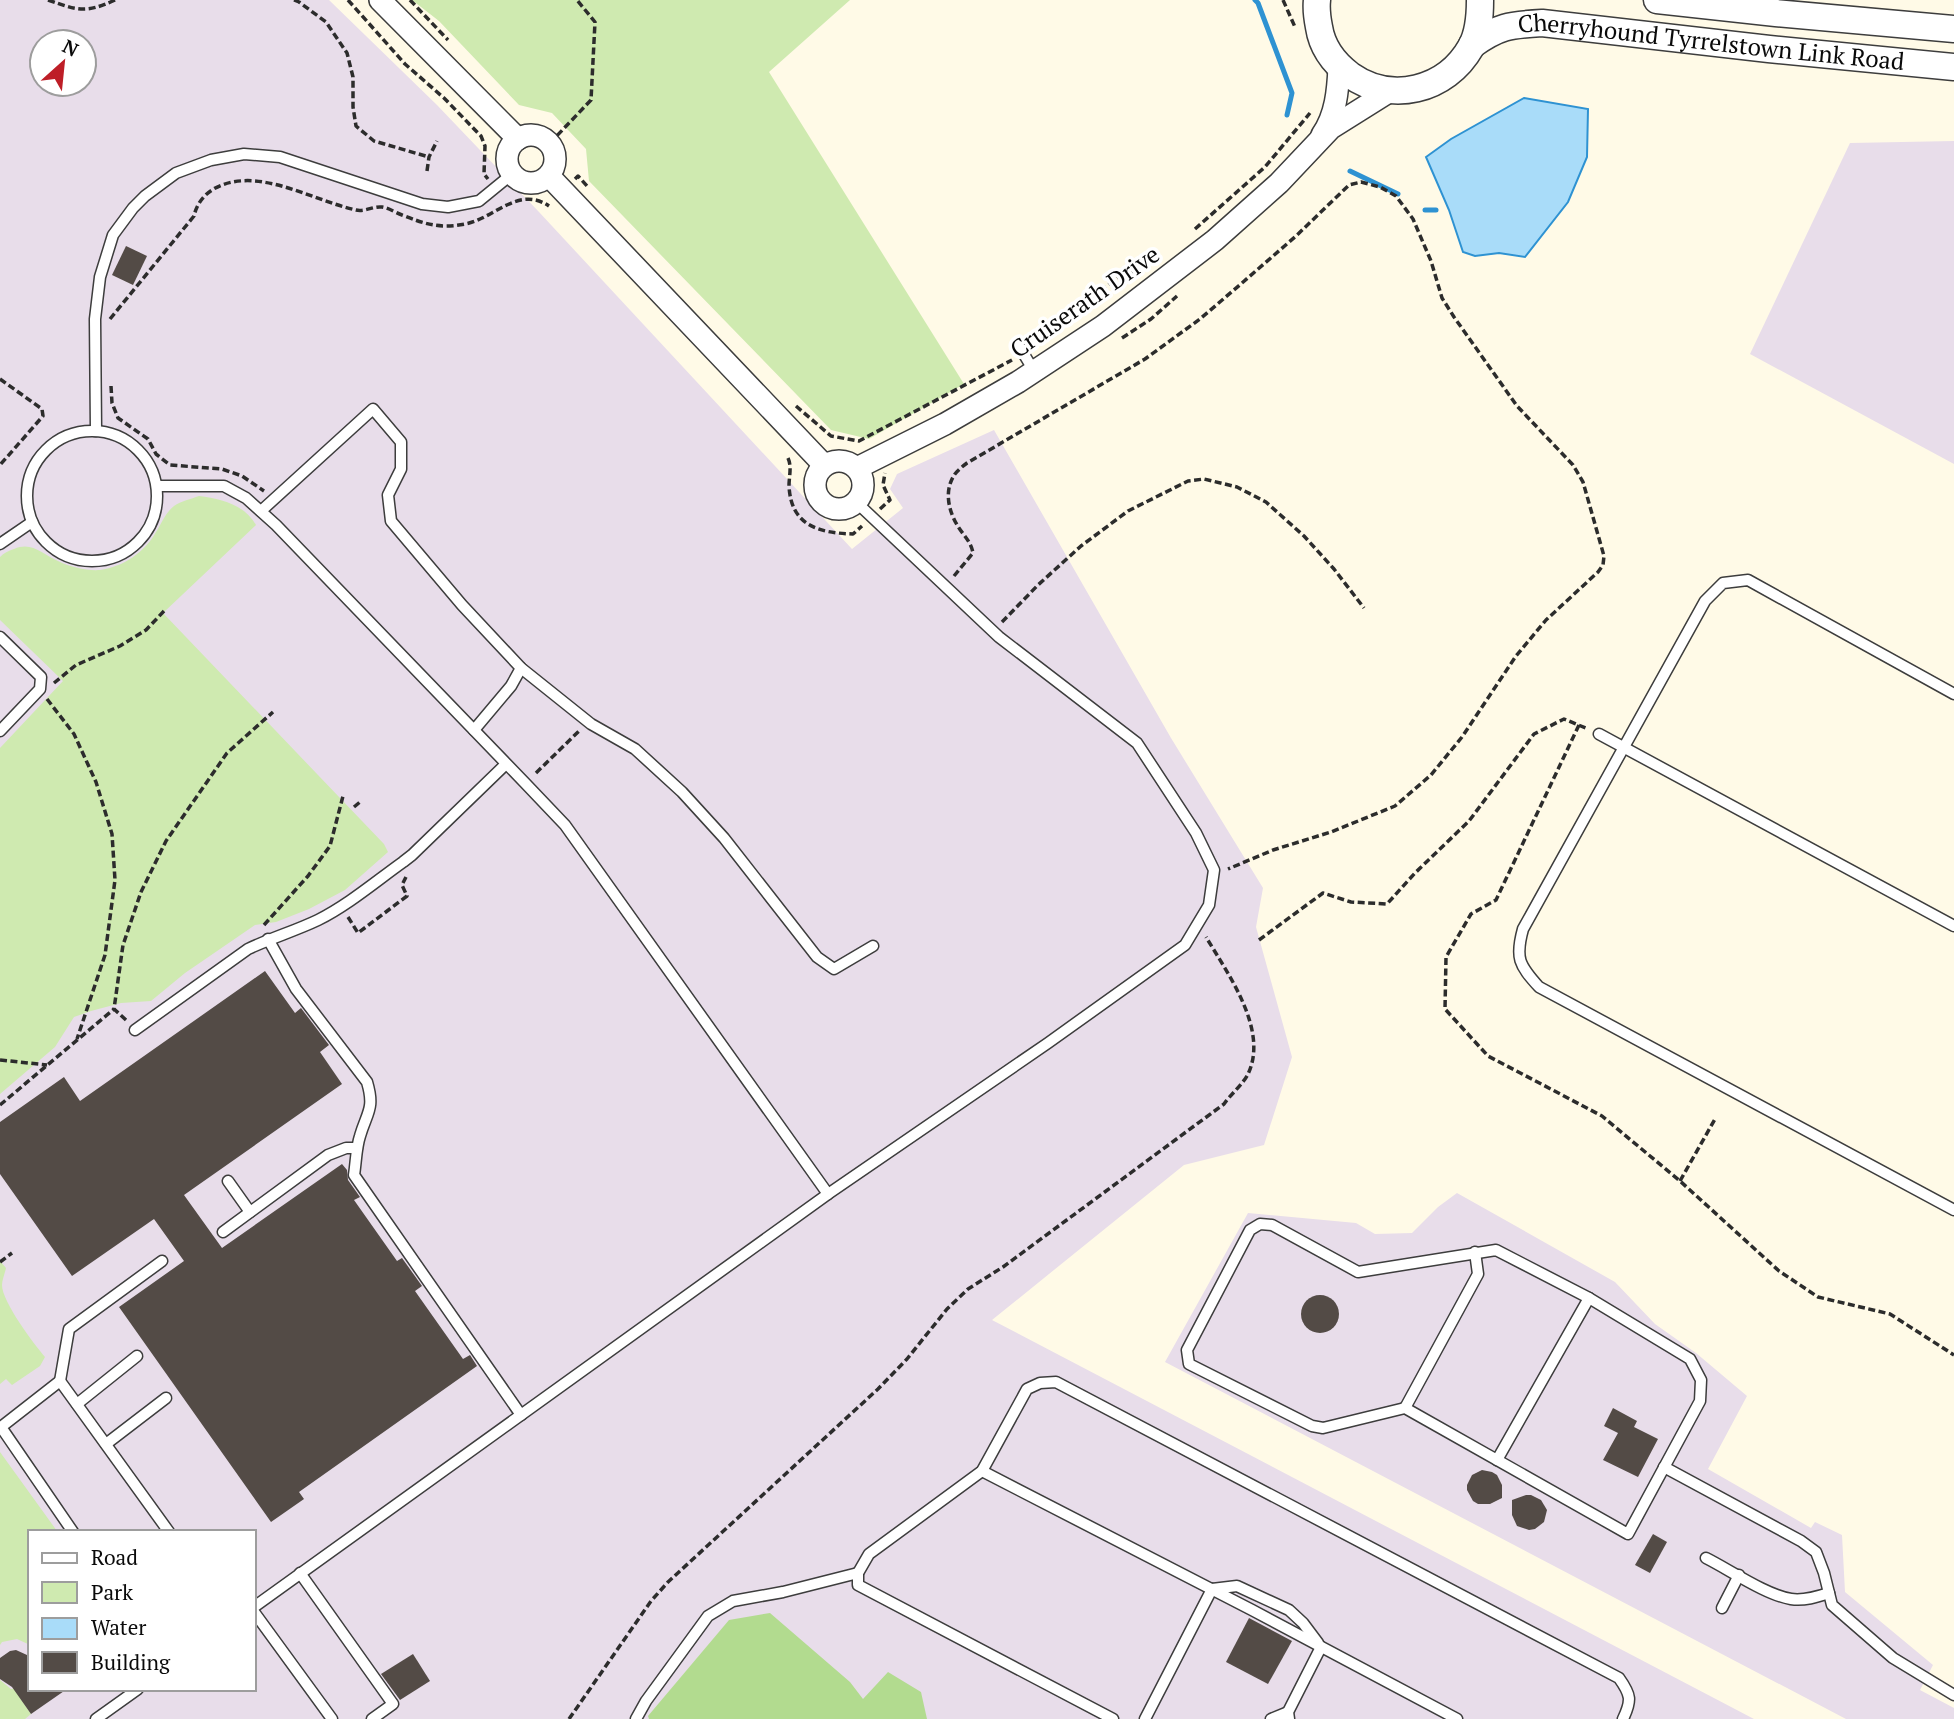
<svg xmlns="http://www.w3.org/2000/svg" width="1954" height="1719" font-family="'PT Serif',serif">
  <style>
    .industrial { fill: #e8ddea; fill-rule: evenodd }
    .green { fill: #cfeab0 }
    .forest { fill: #b2db8f }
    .water { fill: #a9dcf9; stroke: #2e92d2; stroke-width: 2 }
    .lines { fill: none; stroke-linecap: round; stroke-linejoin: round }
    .stream { stroke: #2e92d2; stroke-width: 5 }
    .building { fill: #534b46 }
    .service-casing { stroke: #3d3d3d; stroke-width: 13 }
    .minor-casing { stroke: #3d3d3d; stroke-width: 24 }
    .tertiary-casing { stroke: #3d3d3d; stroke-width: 29 }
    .path { stroke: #2c2c2c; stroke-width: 3.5; stroke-dasharray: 7 3.5; stroke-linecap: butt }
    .service { stroke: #fff; stroke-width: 10 }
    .minor { stroke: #fff; stroke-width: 21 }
    .tertiary { stroke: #fff; stroke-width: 26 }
    .labels { text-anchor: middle; stroke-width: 7; stroke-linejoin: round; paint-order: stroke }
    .street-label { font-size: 24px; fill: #0a0a0a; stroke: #fff }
  </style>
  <rect width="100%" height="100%" fill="#fffae7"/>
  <g class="industrial">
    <path d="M0 0H329L437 105 539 212 852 549 903 508 890 489 897 474 994 430 1171 738 1263 888 1256 927 1292 1057 1264 1145 1184 1165 992 1320 1754 1719H0ZM42 42H84V84H42ZM30 1532H254V1689H30Z"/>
    <path d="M1954 141V464L1750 354 1850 143Z"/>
    <path d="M1457 1193 1615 1282 1655 1324 1696 1353 1747 1396 1708 1469 1811 1528 1815 1522 1842 1535 1845 1592 1933 1665 1920 1690 1954 1708V1719H1846L1165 1362 1248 1213 1356 1223 1375 1234 1412 1233 1438 1207Z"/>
  </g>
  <g class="green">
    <path d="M412 0H850L769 72 964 384 869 439 831 430 589 181 586 149 552 113 519 105 439 21Z"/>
    <path d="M199 496C221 499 244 504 256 525L163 613 384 844 388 852 345 890 309 909 276 922 255 925 185 973 151 1001 121 1003 91 1011 74 1017 55 1047 0 1094V748L63 681 0 620V557C4 553 8 551 14 549 32 541 42 554 58 561 70 567 87 571 100 570 123 567 145 552 156 532 162 523 165 513 174 506 181 501 191 499 199 496Z"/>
    <path d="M0 1261 6 1268C5 1273 2 1280 2 1285 2 1302 34 1344 45 1357L40 1366 12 1385 6 1379 0 1384Z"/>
    <path d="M0 1452 57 1531 30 1532V1645L17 1639 2 1642 0 1645Z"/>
    <path d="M0 1680 11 1689 24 1687V1695L20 1698 31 1714 25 1719H0Z"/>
  </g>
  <path class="forest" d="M770 1613 850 1682 863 1699 888 1672 921 1692 927 1719H649L648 1716 729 1620Z"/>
  <path class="water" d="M1524 98 1588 109 1587 157 1568 202 1525 257 1499 253 1475 256 1463 252 1449 210 1426 157 1451 139Z"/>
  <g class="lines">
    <g class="stream">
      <path d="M1255 0 1258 3 1292 93 1287 115"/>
      <path d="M1350 171 1398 194"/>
      <path d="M1425 210H1436"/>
    </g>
  </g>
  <g class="building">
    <path d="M126 246 147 256 133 285 112 275Z"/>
    <path d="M265 971 295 1013 301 1008 329 1045 320 1052 342 1084 184 1195 222 1248 342 1164 347 1170 348 1180 360 1197 354 1200 397 1261 402 1258 422 1286 415 1291 463 1359 470 1355 477 1366 299 1492 304 1499 271 1522 119 1307 184 1261 154 1219 72 1276 0 1174V1122L64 1077 80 1101Z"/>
    <circle cx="1320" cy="1314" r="19"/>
    <path d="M1613 1408 1637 1421 1634 1427 1658 1439 1638 1477 1603 1460 1618 1433 1604 1426Z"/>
    <path d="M1482 1470 1492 1472 1497 1475 1502 1485V1498L1490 1504H1478L1473 1501 1467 1490V1485L1472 1475Z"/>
    <path d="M1526 1495H1531L1541 1500 1547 1510 1544 1522 1535 1529 1529 1530 1517 1526 1512 1515V1500Z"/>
    <path d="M1653 1534 1667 1542 1650 1573 1635 1565Z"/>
    <path d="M1249 1618 1292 1641 1268 1684 1226 1662Z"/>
    <path d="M16 1650 27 1655 30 1659V1689H67L31 1714 12 1687 0 1679V1658L10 1651Z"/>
    <path d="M413 1654 430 1681 400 1700 381 1674Z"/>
  </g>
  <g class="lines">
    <g class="service-casing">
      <g id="service">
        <path d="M1019 346 1034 371"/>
        <circle cx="92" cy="496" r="65"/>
        <path d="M96 431 95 319 100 277 113 235 133 208 145 196 176 173 211 160 244 154 280 157 422 204 448 207 479 201 512 174"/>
        <path d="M157 486H224L246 498 276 525 525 783 565 825 828 1194"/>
        <path d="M261 511 373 409 401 442V469L388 495 391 521 462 605 521 668 591 724 635 749 682 792 724 838 817 957 834 969 873 946"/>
        <path d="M0 544 32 522"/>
        <path d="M0 637 41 677 40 689 0 731"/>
        <path d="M1954 694 1748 580 1723 583 1705 601 1523 929C1515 958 1519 965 1539 987L1954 1210"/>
        <path d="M474 730 511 686 521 668"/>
        <path d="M1599 734 1954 926"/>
        <path d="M268 939 296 989 367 1082C375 1109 367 1112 360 1136 356 1148 356 1163 354 1175L521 1415"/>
        <path d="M135 1030 248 949C271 938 295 931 318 920 348 905 375 882 403 862L412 855 506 764"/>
        <path d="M228 1181 250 1212"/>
        <path d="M1260 1224 1272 1225 1358 1272 1496 1250 1589 1298 1690 1359 1701 1380 1700 1401 1628 1534 1405 1408 1323 1428 1312 1426 1189 1364 1187 1350 1250 1230Z"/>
        <path d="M223 1232 328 1155 346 1148H357"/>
        <path d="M60 1381 69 1329 162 1261"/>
        <path d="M77 1404 137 1356"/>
        <path d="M1405 1408 1478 1274 1475 1252"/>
        <path d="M106 1444 166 1398"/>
        <path d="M1497 1460 1589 1298"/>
        <path d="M1664 1467 1801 1541 1816 1552 1824 1573 1832 1605 1893 1658 1954 1695"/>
        <path d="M982 1471 1252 1610 1457 1719"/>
        <path d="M73 1532 1 1427 60 1381 169 1532"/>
        <path d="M1706 1558C1730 1570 1766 1595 1791 1599 1804 1601 1817 1597 1829 1593"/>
        <path d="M300 1573 393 1704 372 1719"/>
        <path d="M1212 1589 1237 1586 1289 1610 1303 1623 1318 1643"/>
        <path d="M254 1607 828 1194 1048 1043 1185 945 1209 905 1214 870 1196 833 1137 743 999 637 856 502"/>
        <path d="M1722 1608 1739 1575"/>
        <path d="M254 1612 332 1719"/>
        <path d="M96 1719 138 1689"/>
        <path d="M636 1719 646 1701 708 1616 733 1601 783 1592 858 1573"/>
        <path d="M1113 1719 858 1585V1573L869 1554 982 1471 1027 1389 1040 1383 1056 1382 1619 1678C1631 1695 1632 1700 1623 1719"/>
        <path d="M1145 1719 1212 1589"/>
        <path d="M1271 1719 1288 1712"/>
        <path d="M1289 1719 1288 1712 1321 1647"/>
      </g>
    </g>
    <g class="minor-casing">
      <g id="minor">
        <path d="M380 0 518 139"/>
        <circle cx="531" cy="159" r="24"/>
        <path d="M1322 135C1336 115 1338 90 1339 67"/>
        <path d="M549 176 824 465"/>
        <circle cx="839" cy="485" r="24"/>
        <path d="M857 468 945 424 1018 382 1103 326 1215 240 1279 183 1331 128 1390 91"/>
      </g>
    </g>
    <g class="tertiary-casing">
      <g id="tertiary">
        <path d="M1317 0C1316 9 1317 17 1319 27 1322 47 1334 63 1350 75 1391 104 1446 91 1471 47 1479 33 1480 16 1480 0"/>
        <path d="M1657 0 1776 13 1954 29"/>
        <path id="s1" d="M1472 45C1499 26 1509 25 1542 23L1769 49 1954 67"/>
      </g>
    </g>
    <g class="path">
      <path d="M48 0C77 10 85 14 115 0"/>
      <path d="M294 0 299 2 326 22 347 53 353 77V107L356 126 374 141 429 157"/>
      <path d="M348 0 405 64 444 98 481 136 485 146 484 174 488 179"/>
      <path d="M410 0 448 40"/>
      <path d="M1283 0 1295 27"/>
      <path d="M550 143 591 100 595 22 577 0"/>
      <path d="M427 171 429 157 437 141"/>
      <path d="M575 179 578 176 588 187"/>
      <path d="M1195 229 1265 167 1310 113"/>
      <path d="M110 319 194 216C201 185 235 177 263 182 295 187 325 203 356 210 365 212 373 206 382 207 389 208 396 213 402 215 425 224 439 229 465 224 494 219 518 185 549 206"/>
      <path d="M1054 333 1093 301 1100 291 1121 275 1133 273 1153 261"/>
      <path d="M1122 338 1151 319 1177 296"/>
      <path d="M0 379 42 409 43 416 0 465"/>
      <path d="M111 386 112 403 118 418 148 439 156 454 170 465 222 469 242 476 264 491"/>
      <path d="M796 406 831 436 859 441 1012 360"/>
      <path d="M788 458C792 467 789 476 789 486 791 526 819 533 853 534L862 526"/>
      <path d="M880 509 890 500 883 485 885 473"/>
      <path d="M954 576 973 553C971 542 965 537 959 528 949 513 943 491 955 474 958 470 963 466 967 463L1145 359 1200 319 1242 283 1296 236 1349 185 1361 182 1380 187 1396 196 1413 219 1431 261 1442 298 1454 317 1517 406 1573 465 1583 482 1604 556 1603 565 1598 572 1546 620 1516 656 1462 737 1431 775 1395 806 1331 832 1273 850 1228 869"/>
      <path d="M1002 622 1038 585 1081 546 1128 511 1188 481 1204 479 1237 487 1266 502 1304 536 1334 569 1364 608"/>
      <path d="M54 683 76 665 120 646 146 630 165 610"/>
      <path d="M47 699 74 734 96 782 112 834 115 880 105 955 77 1039"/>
      <path d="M1579 725 1496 900 1471 914 1446 957 1445 1009 1488 1056 1602 1116 1680 1181 1779 1271 1818 1297 1890 1314 1954 1355"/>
      <path d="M536 773 580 730"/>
      <path d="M354 807 360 802"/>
      <path d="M348 917 358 933 407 896 402 885 406 877"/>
      <path d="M264 925 308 876 330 846 343 796"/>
      <path d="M1259 940 1323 893 1351 902 1387 904 1415 873 1469 821 1534 734 1564 719 1588 729"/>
      <path d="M126 1020 114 1009 123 945 141 892 166 841 227 753 273 712"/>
      <path d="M0 1060 47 1065"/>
      <path d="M0 1105 114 1009"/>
      <path d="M1680 1181 1715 1119"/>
      <path d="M0 1262 12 1253"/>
      <path d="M569 1719 651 1601 668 1582 878 1389 907 1359 947 1309 968 1289 1003 1267 1224 1104C1231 1094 1243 1084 1248 1074 1269 1030 1228 974 1206 937"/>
    </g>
    <use href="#service" class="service"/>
    <use href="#minor" class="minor"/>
    <use href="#tertiary" class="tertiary"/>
  </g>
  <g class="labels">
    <g class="street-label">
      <text dy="8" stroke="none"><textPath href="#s1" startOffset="245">Cherryhound Tyrrelstown Link Road</textPath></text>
      <text transform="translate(1085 302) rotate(-35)" y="8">Cruiserath Drive</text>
    </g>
  </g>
  <rect x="28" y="1530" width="228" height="161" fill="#ffffff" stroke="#9d9d9d" stroke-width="2"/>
  <rect x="42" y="1553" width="35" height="10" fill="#ffffff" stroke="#9d9d9d" stroke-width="2"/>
  <text x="91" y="1565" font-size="21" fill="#0a0a0a">Road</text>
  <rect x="42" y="1582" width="35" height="21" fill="#cfeab0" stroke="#9d9d9d" stroke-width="2"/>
  <text x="91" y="1600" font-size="21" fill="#0a0a0a">Park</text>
  <rect x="42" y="1618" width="35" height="21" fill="#a9dcf9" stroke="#9d9d9d" stroke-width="2"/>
  <text x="91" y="1635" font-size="21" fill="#0a0a0a">Water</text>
  <rect x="42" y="1652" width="35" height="21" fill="#534b46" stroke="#9d9d9d" stroke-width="2"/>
  <text x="91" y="1670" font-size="21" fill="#0a0a0a">Building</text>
  <g transform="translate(63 63) rotate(27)"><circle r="33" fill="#ffffff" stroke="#9d9d9d" stroke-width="2"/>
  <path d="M0-5L12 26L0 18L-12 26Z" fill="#be1e27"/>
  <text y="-10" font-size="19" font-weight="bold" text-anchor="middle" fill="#0a0a0a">N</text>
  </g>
</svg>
